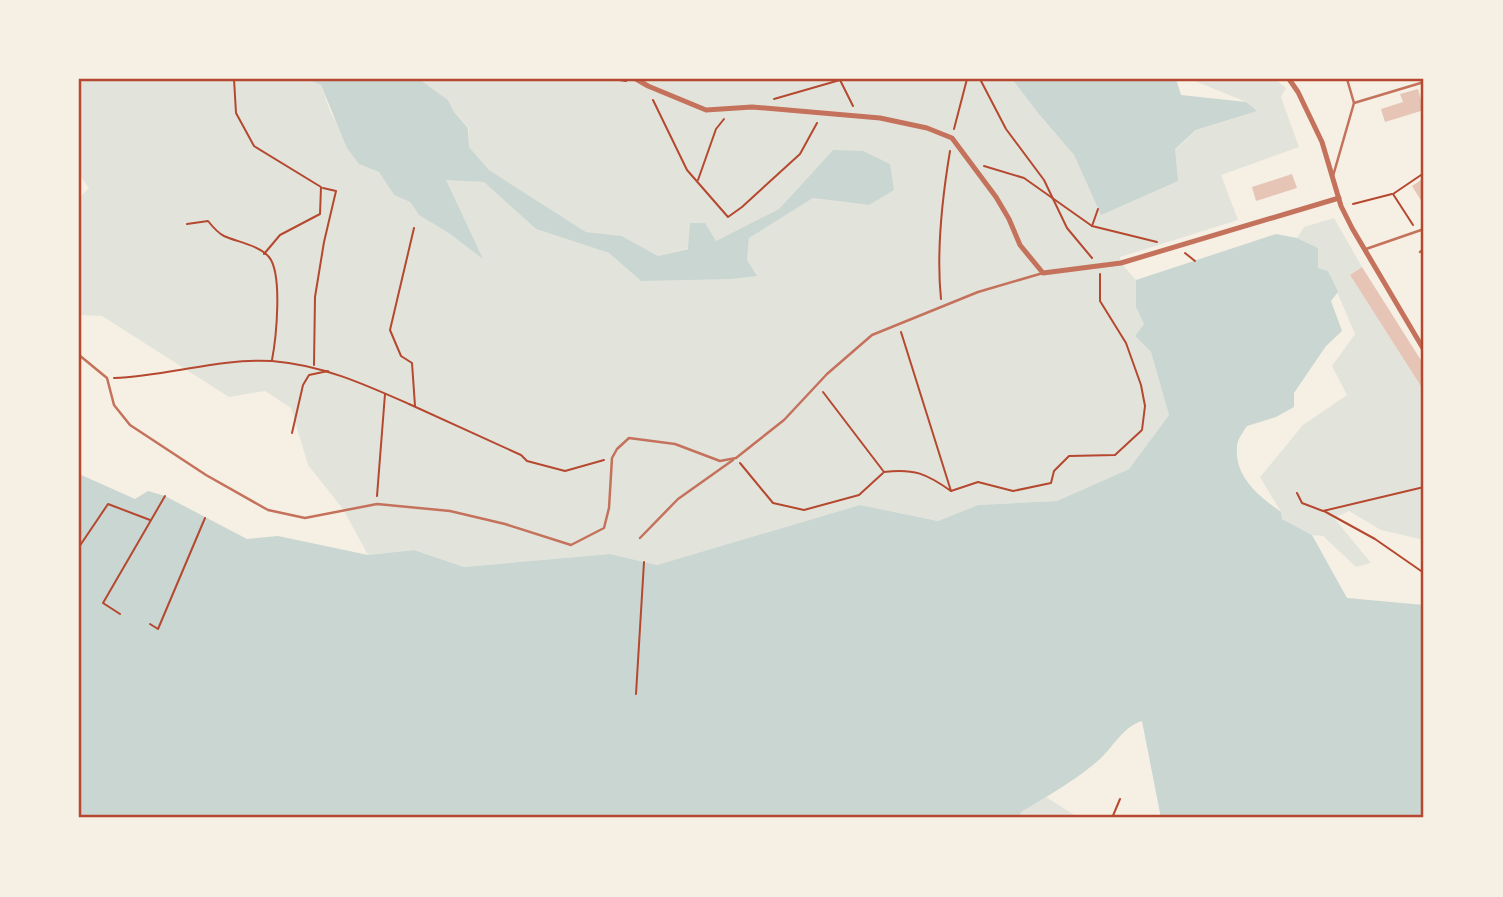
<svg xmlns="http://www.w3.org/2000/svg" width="1503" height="897" font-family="'Nunito Sans',sans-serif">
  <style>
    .green { fill: #e2e4dc }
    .water { fill: #c9d6d2 }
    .building { fill: #e6c5b7 }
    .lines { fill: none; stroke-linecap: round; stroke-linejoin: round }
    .path { stroke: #b5482f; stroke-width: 2 }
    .service { stroke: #c5725c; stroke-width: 2.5 }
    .minor { stroke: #c5725c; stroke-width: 5 }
    .neatline { fill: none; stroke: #b5482f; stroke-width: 2.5 }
  </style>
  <rect width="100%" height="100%" fill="#f6efe4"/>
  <g class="green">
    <path d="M79 79H307L321 85 330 111 359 164 379 172 394 195 410 202 419 215 450 234 482 258 445 179 484 182 536 229 609 253 641 281 747 260 749 238 813 198 869 205 833 150 779 209 716 241 658 256 622 236 586 232 489 170 469 147V128L454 112 448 100 419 79H1012L1038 113 1074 155 1101 215 1197 130 1256 111 1246 102 1190 79H1275L1286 88 1281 97 1299 147 1221 175 1238 220 1120 257 1121 263 1136 280V307L1144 324 1135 336 1151 352 1169 415 1129 469 1057 501 978 505 938 521 860 505 657 565 610 554 464 567 414 550 368 555 343 509 308 465 291 408 265 391 229 397 102 316 79 315V198L89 188 79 174Z"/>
    <path d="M1334 218 1362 267 1350 275 1424 391V540L1381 530 1349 511 1334 518 1371 563 1356 567 1323 536 1312 535 1282 519 1281 512 1260 477 1303 425 1347 395 1332 366 1355 334 1328 271 1318 268V248L1297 238 1304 227Z"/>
    <path d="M1046 797 1079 818H1019L1020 812Z"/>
  </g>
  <g class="water">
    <path d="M307 79H419L448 100 454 112 468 128 469 147 489 170 586 232 622 236 658 256 688 249 690 223H705L716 241 779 209 833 150 863 151 890 164 894 190 869 205 813 198 749 238 747 260 757 276 730 279 641 281 609 253 536 229 484 182 446 180 483 259 450 234 419 215 410 202 394 195 379 172 359 164 347 148 321 85Z"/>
    <path d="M1012 79H1176L1181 95 1246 102 1257 111 1196 130 1175 149 1178 181 1101 215 1074 155 1038 113Z"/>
    <path d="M1276 234 1297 238 1318 248V268L1328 271 1338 292 1331 301 1342 331 1326 346 1294 393V407L1276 417 1247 426C1243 432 1237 440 1237 446 1234 477 1259 496 1281 512L1282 519 1312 535 1347 598 1424 605V818H1161L1142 721C1120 728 1112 751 1094 764 1071 783 1046 797 1021 812L1019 818H79V474L135 499 148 491 165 496 247 539 278 536 368 555 414 550 464 567 610 554 657 565 860 505 938 521 978 505 1057 501 1129 469 1169 415 1151 352 1135 336 1144 324 1136 307V280Z"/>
  </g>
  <g class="building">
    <path d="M1418 89 1424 110 1385 122 1381 109 1403 102 1400 94Z"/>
    <path d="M1292 174 1297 188 1256 201 1252 187Z"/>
    <path d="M1424 178V200L1422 202 1412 186Z"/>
    <path d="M1362 267 1424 365V391L1350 275Z"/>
  </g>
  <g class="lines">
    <g class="path">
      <path d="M234 79 236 113 254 146 321 187 320 214 280 235 264 254"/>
      <path d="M613 79 626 81"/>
      <path d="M980 79 1006 129 1044 180 1067 228 1092 258"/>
      <path d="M840 80 853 106"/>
      <path d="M774 99 840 80"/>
      <path d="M653 100 687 170 728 217 742 207 800 154 817 123"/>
      <path d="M954 129 967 79"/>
      <path d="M984 166 1024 178 1092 226"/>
      <path d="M698 180 716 129 724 119"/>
      <path d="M1353 204 1392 194"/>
      <path d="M1098 209 1092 226 1157 242"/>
      <path d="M187 224 208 221C212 226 218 233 224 236 237 242 259 245 269 257 283 274 276 339 272 360"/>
      <path d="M1413 225 1393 194 1424 173"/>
      <path d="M414 228 390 330 401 356 412 363 415 406"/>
      <path d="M1185 253 1195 261"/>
      <path d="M941 299C936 251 942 199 950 151"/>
      <path d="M314 365 315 297 324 242 336 191 323 188"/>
      <path d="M114 378C167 376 219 358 272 361 322 365 364 384 409 404 446 421 483 438 521 455L527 461 565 471 604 460"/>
      <path d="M823 392 884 472C914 468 927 474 951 491L901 332"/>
      <path d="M292 433 303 385 309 375 328 371"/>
      <path d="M740 463 773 503 804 510 859 495 883 473"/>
      <path d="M951 491 978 482 1013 491 1051 483 1054 471 1069 456 1115 455 1142 430 1145 406 1141 385 1126 343 1100 301V274"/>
      <path d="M1297 493 1302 503 1323 511 1424 487"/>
      <path d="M377 496 385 394"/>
      <path d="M1324 511 1375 539 1424 573"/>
      <path d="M79 547 108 504 150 520"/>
      <path d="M120 614 103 603 165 496"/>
      <path d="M150 624 158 629 205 518"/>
      <path d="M636 694 644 562"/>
      <path d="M1112 818 1120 799"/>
    </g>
    <g class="service">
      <path d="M1354 103 1424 82"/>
      <path d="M1333 176 1354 103 1347 79"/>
      <path d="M1366 249 1424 229"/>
      <path d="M1420 252 1424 249"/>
      <path d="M79 355 107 378 114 405 130 425 206 475 268 510 305 518 377 504 450 511 505 524 571 545 604 528 609 508 612 458 617 449 629 438 675 444 720 461 736 458 784 420 827 374 872 335 978 292 1043 273"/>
      <path d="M640 538 678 499 733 460"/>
    </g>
    <g class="minor">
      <path d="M636 79 648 86 706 110 752 107 880 118 927 128 952 138 996 197 1009 219 1020 245 1043 273 1121 263 1339 198"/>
      <path d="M1289 79 1298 92 1322 142 1341 206 1352 228 1424 350"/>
    </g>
  </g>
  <rect width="1503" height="897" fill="none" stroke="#f6efe4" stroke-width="161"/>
  <rect x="80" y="80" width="1342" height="736" class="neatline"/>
</svg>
